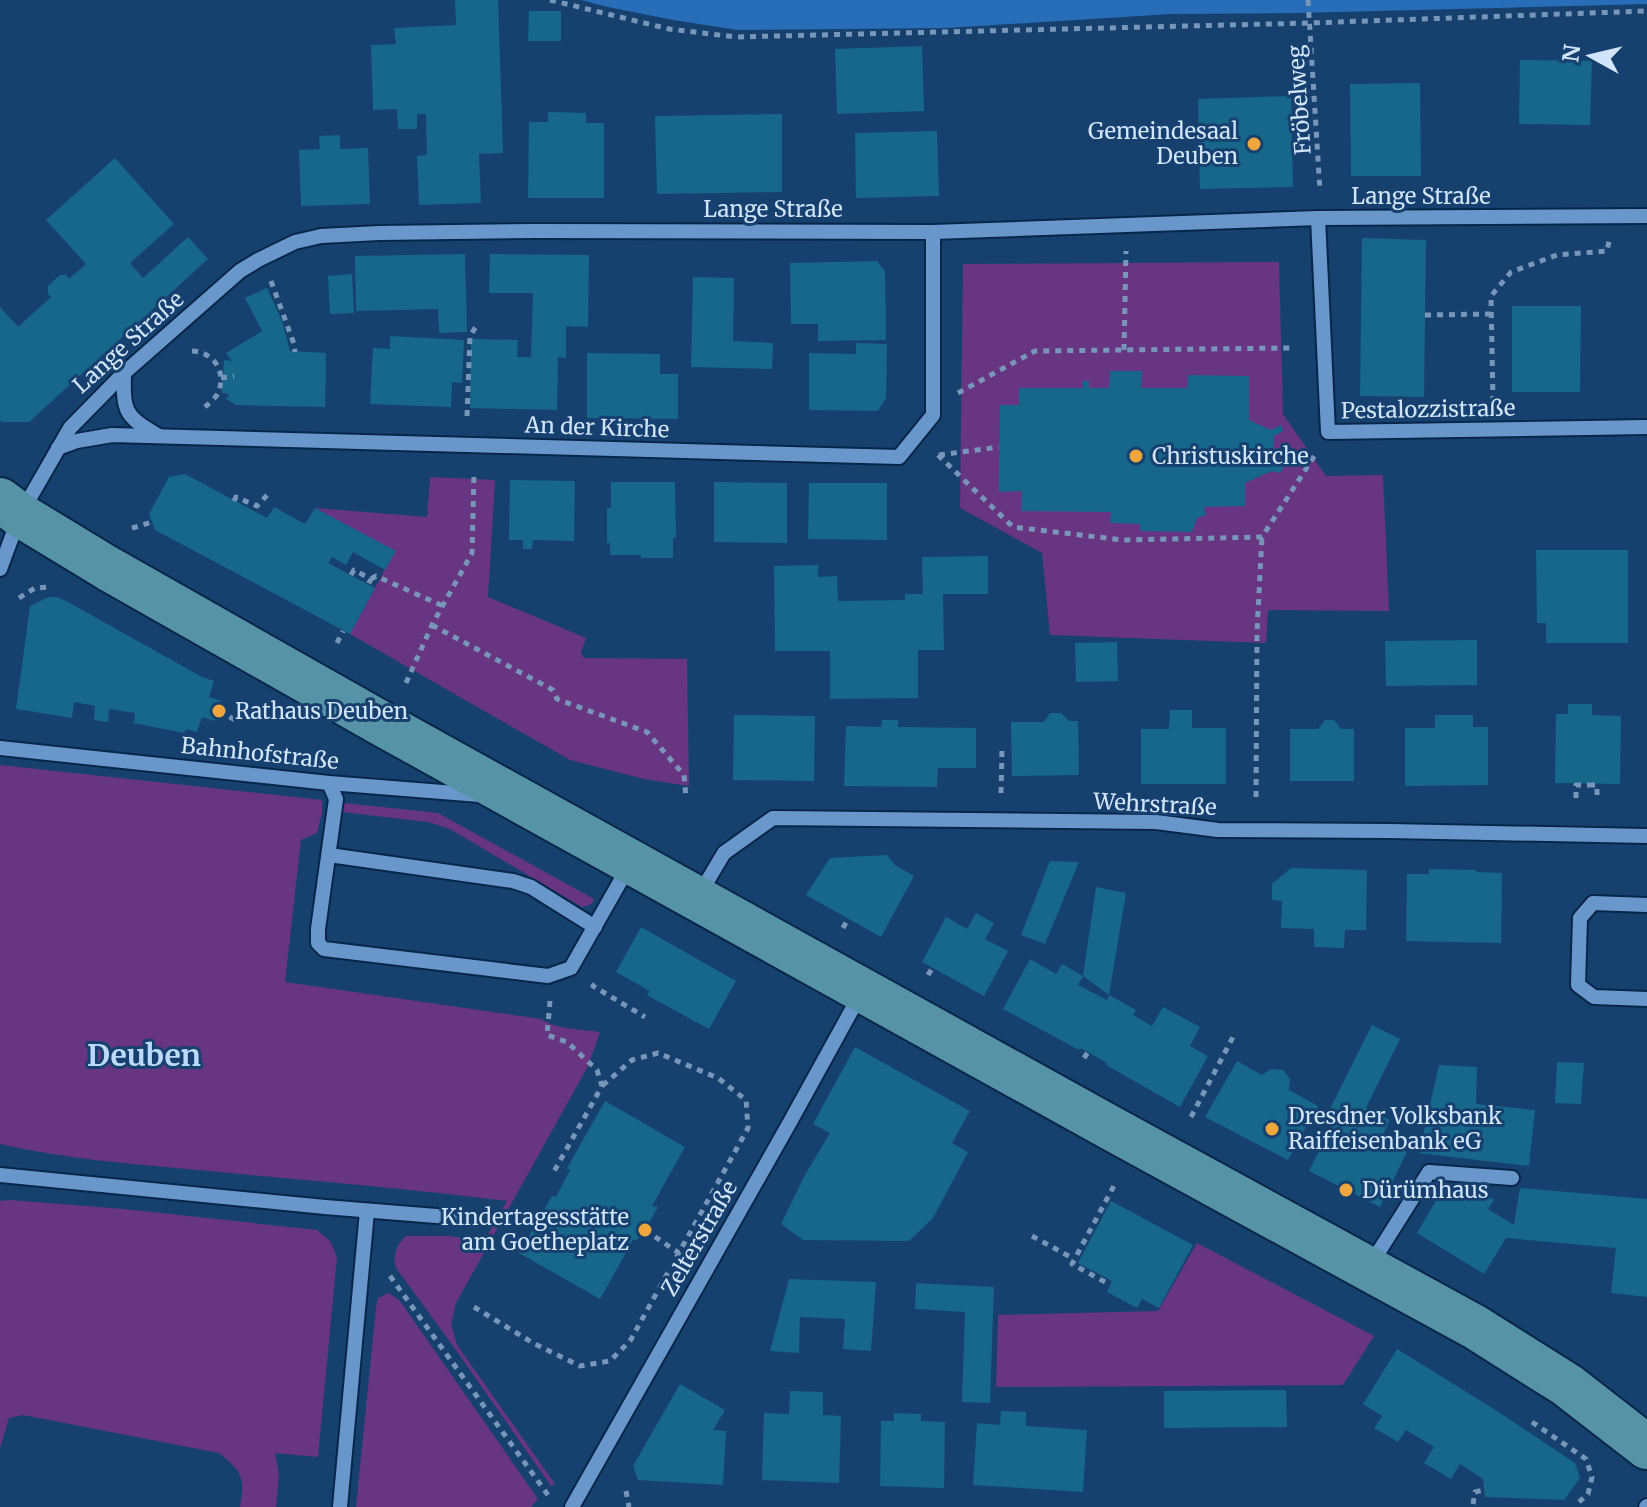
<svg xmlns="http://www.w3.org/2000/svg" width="1647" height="1507" font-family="Merriweather,serif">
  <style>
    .green { fill: #683582 }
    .water { fill: #276db7 }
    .building { fill: #16678a }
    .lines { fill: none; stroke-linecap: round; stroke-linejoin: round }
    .minor-casing { stroke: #062749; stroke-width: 18 }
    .major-casing { stroke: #062749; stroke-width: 48 }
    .path { stroke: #7896b8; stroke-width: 5; stroke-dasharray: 6 6; stroke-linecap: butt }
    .minor { stroke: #6a97cb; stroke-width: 14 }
    .major { stroke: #5693a6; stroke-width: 44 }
    .poi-dot { fill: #efa73d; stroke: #16416f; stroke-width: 3 }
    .labels { text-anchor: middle; stroke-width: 6; stroke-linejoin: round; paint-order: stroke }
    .street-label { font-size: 22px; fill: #d2e4fb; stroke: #16416f }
    .poi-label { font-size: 22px; fill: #d2e4fb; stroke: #16416f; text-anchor: start }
    .district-label { font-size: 30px; font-weight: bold; fill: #bdd9fa; stroke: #16416f }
  </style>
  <rect width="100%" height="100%" fill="#16416f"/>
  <g class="green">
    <path d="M1279 262 1283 414 1326 476 1383 475 1389 611 1268 610 1266 643 1050 635 1042 553 960 508 963 264Z"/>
    <path d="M430 477 495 480 488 597 586 638 581 653 584 658 687 659 689 786 644 779 570 760 350 634 395 551 315 508 427 517Z"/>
    <path d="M0 765 322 800V813L317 833 301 840 285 982 541 1019C558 1030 581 1029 600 1032L588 1066 456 1303 451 1324 457 1345 555 1484 551 1486 456 1350 396 1268C392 1255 397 1245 406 1236H449L484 1241 507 1201C405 1188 301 1180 199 1170 132 1164 65 1159 0 1144Z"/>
    <path d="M344 803 438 813 594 899 592 904 582 907 450 829 428 822 342 812Z"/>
    <path d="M10 1200 124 1209 317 1230 330 1241 337 1257 318 1457 275 1453 279 1475 276 1507H240C245 1476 243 1473 219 1453L23 1415 9 1418 0 1448V1201Z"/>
    <path d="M1197 1243 1374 1336 1343 1385 996 1387 998 1315 1158 1311Z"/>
    <path d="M389 1293 400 1301 538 1499 531 1507H356L376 1308 378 1298Z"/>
  </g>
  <path class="water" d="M581 0H1647V4L1299 13 1171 14 947 28 738 30 673 20 608 7Z"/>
  <g class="building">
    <path d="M455 0H498L503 153 479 154 481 203 419 205 417 156 427 155 426 114H417V129H398L397 109 373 110 371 45 396 44 394 28 456 25Z"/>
    <path d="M529 11H561V41H528Z"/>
    <path d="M922 46 924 111 837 114 835 49Z"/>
    <path d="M1520 60 1592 61 1590 125 1519 124Z"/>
    <path d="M1420 83 1421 176H1351L1350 84Z"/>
    <path d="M1291 96 1293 187 1200 189 1198 99Z"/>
    <path d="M548 112 586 113V123H604V198H528L529 122H548Z"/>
    <path d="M782 114V192L657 194 655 116Z"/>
    <path d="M937 131 939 196 856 198 855 133Z"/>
    <path d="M340 135V149L368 148 370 204 301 206 299 150 320 149 319 136Z"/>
    <path d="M115 158 174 224 130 263 143 278 188 237 208 259 29 422H2L0 420V307L18 327 51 297 48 294V286L60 275H66L69 279 86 264 46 220Z"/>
    <path d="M1362 238 1426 240 1424 397 1360 396Z"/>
    <path d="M465 254 467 332 439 333 438 309 356 311 355 256Z"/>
    <path d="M490 254 589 255 588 327 566 326V358L558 357 557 410 470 408 471 339 518 340 517 357H531L533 293H489Z"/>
    <path d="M877 261 885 271 886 340 818 341V324H791L790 263Z"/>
    <path d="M352 274 354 313 330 314 328 276Z"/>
    <path d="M693 277 734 278 733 341 773 343 772 369 691 367Z"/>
    <path d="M267 288 282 321 290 351 326 353 325 407 236 405 226 399 229 394 222 393 224 360 232 361 226 353 262 331 245 298Z"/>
    <path d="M1512 306H1581L1580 392H1512Z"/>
    <path d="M390 336 464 340 462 383 452 382 451 407 370 404 373 348 390 349Z"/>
    <path d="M856 343 887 344 886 398 878 411 809 410V353L856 354Z"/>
    <path d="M587 353 660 354V374H678V419L587 418Z"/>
    <path d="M1110 371H1142L1141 388H1187L1188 375 1249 376V420L1271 430 1281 425 1283 431 1274 436 1273 465 1284 467 1280 473 1272 471 1245 483V506L1204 507 1206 515 1197 518 1192 532 1140 531V524L1110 523 1111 512 1021 511 1022 491 999 492 1000 405H1019V388H1083L1082 381H1089V388H1109Z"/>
    <path d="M185 474 267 518 274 507 305 524 315 508 396 551 385 570 353 552 346 565 332 557 328 563 375 588 350 634 155 530 149 514 169 477Z"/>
    <path d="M510 480 575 481 574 541 533 540 532 549H523V540H509Z"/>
    <path d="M611 482H675L676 538H673V558H641V555H610V543H607V508H611Z"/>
    <path d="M714 482 787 483V543L714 542Z"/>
    <path d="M809 483H887V540L808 539Z"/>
    <path d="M1536 550H1628V643H1546V623H1537Z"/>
    <path d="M988 556V594H943L944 650H918V698L830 699V651H775L774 566 818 565V577L837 576 838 601 905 600V594H923L922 557Z"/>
    <path d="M49 597H57L68 602 202 677 214 681 209 697 222 701 215 721 202 717 197 732 186 729 184 733 134 723 135 713 109 709 108 722 94 720 95 706 74 702 72 718 16 709 30 606Z"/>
    <path d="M1477 640V685L1386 686 1385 641Z"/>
    <path d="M1117 642 1118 681 1076 682 1075 643Z"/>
    <path d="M1568 704H1592V715L1621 716 1620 784 1555 783 1556 714H1568Z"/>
    <path d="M1170 710H1192V728H1226V784H1141V729H1169Z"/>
    <path d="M1050 713H1061L1069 721H1078L1079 775 1012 776 1011 722H1044Z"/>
    <path d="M734 715 815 716 814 781 733 780Z"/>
    <path d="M1435 715H1473V727H1488V785L1405 786V728H1435Z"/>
    <path d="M882 720H898V727L976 728V768H938L937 787 844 786 846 726 881 727Z"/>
    <path d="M1325 720H1334L1341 729H1354V781H1290V729H1318Z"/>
    <path d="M887 855 895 865 914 876 881 937 806 895 830 858Z"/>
    <path d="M1050 861 1079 862 1045 944 1021 935Z"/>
    <path d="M1291 868 1367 870 1366 930H1345L1344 948 1314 947V929L1281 928 1282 901 1272 900V884Z"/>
    <path d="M1429 869 1476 870V872L1502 873 1501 943 1406 941 1407 874H1429Z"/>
    <path d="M1096 887 1126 893 1109 995 1083 976 1078 985 1107 1000 1109 995 1136 1010 1133 1015 1152 1026 1163 1007 1200 1027 1190 1046 1208 1056 1180 1107 1106 1065 1107 1063 1088 1052 1080 1048 1079 1050 1003 1009 1030 959 1056 974 1062 964 1083 976Z"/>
    <path d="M976 913 994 923 985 939 1008 951 984 996 922 962 946 917 967 929Z"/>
    <path d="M641 927 736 981 709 1029 654 999 647 995 650 991 616 972Z"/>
    <path d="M1372 1025 1400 1039 1366 1108 1390 1120 1381 1139 1407 1152 1380 1207 1309 1171 1338 1113 1330 1109Z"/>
    <path d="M855 1047 970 1111 952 1143 968 1152 933 1218 909 1241 803 1240 781 1224 805 1175 830 1133 813 1124Z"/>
    <path d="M1237 1061 1262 1075 1271 1069 1283 1070 1290 1079 1289 1090 1318 1106 1288 1160 1205 1117Z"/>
    <path d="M1557 1062 1584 1063 1581 1104 1555 1103Z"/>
    <path d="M1439 1065 1477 1067 1476 1104 1535 1110 1529 1166 1419 1153Z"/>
    <path d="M605 1101 685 1147 652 1206 658 1207 645 1230 637 1240H633L600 1299 519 1253 552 1196 556 1197 570 1170 567 1168Z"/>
    <path d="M1445 1185 1469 1199 1475 1188 1494 1200 1488 1209 1514 1225 1520 1188 1647 1199V1297L1611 1293 1616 1248 1506 1238 1484 1274 1417 1233Z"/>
    <path d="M1111 1201 1193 1245 1159 1308 1142 1299 1137 1308 1107 1292 1112 1281 1078 1263Z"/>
    <path d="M789 1279 876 1282 871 1351 843 1349 845 1319 800 1317 799 1353 770 1351Z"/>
    <path d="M916 1283 994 1287 990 1403 962 1402 965 1312 915 1309Z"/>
    <path d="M1397 1349 1494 1409 1575 1463 1580 1478 1564 1500 1485 1497 1483 1479 1460 1464 1451 1479 1424 1463 1434 1447 1406 1430 1398 1442 1374 1428 1382 1416 1363 1404Z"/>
    <path d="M680 1384 725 1410 713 1430 726 1431 723 1485 638 1480 633 1466Z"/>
    <path d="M1286 1390 1287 1427 1164 1428V1391Z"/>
    <path d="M790 1391 823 1392V1415L841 1416 839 1483 762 1480 764 1413 789 1414Z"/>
    <path d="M1001 1411 1026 1412V1426L1087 1430 1083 1492 973 1485 977 1423 1000 1425Z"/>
    <path d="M894 1413 921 1414V1421L945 1422 944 1488 880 1486 881 1421H894Z"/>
  </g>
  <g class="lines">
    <g class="minor-casing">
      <g id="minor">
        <path d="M1318 218 1328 432 1647 427"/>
        <path d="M124 373C123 413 125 416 159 436"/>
        <path d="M58 448 77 441 112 435 899 457 933 415V232"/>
        <path d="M0 569 20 515 70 428 124 373 240 271 258 260 295 242 321 236 379 233 535 231 933 232 1318 218 1647 216"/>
        <path d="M0 748 329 783 480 795"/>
        <path d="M329 783 336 799 318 929V943L324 949 548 976 571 968 629 866"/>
        <path d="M329 855 513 881 531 887 595 927"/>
        <path d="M699 895 724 853 773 818 1156 822 1218 830 1390 831 1647 836"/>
        <path d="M1647 905 1593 903 1580 918 1578 985 1594 997 1647 999"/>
        <path d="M0 1175 325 1207 461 1218"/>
        <path d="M1371 1264 1429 1172 1512 1178"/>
        <path d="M340 1507 367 1211"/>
        <path d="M572 1507 790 1122 860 995"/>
        <path d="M1646 1507 1647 1506"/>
      </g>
    </g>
    <g class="major-casing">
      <path id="major" d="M0 500 20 515 109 569 384 725 1109 1127 1475 1327 1567 1385 1647 1447"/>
    </g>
    <g class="path">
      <path d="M550 0 669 29 736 37 1310 23 1647 11"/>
      <path d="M1308 0 1320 191"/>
      <path d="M271 281 294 344 295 352"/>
      <path d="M1425 315 1492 314"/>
      <path d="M1124 350 1126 251"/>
      <path d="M192 351C214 352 227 372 218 393 216 398 209 403 205 407"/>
      <path d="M221 378 234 376"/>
      <path d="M958 393 1035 351 1290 348"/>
      <path d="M1493 402 1491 296 1511 272 1557 255 1607 251 1609 241"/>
      <path d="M467 416 470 336 477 325"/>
      <path d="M938 455 1013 527 1123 540 1262 537 1315 455"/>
      <path d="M939 455 999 447"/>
      <path d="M234 501 236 497 257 506 271 491"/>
      <path d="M132 528 152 522"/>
      <path d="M351 575 354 570 371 579 368 585"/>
      <path d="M371 579 376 576 443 606"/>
      <path d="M19 598 35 588 51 587"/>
      <path d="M432 625 553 690 557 699 647 732 684 775 686 798"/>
      <path d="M337 643 343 631"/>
      <path d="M406 683 432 625 472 553 474 473"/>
      <path d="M219 711 235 720"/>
      <path d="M1589 785H1597V799"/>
      <path d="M1001 793 1002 750"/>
      <path d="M1256 797 1257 631 1262 537"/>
      <path d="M1576 798V785H1589"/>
      <path d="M843 928 848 919"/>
      <path d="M928 975 933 967"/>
      <path d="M595 984 593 986 645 1017"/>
      <path d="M550 1001 547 1035 567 1042 597 1070 602 1086 552 1175"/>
      <path d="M1084 1058 1088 1052"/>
      <path d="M1191 1117 1234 1035"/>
      <path d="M645 1230 679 1253"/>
      <path d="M1032 1236 1074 1259"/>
      <path d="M390 1276 548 1495"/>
      <path d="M1105 1282 1072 1264 1116 1182"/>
      <path d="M474 1307 533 1343 580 1366 610 1361 630 1341 748 1128 746 1100 718 1078 658 1053 632 1060 602 1086"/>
      <path d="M1532 1422 1586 1459 1592 1477 1588 1494 1579 1502"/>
      <path d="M626 1491 629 1507"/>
      <path d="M1473 1504 1475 1492 1483 1490"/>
    </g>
    <use href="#minor" class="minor"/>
    <use href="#major" class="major"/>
  </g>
  <g class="poi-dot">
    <circle cx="1254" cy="144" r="8"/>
    <circle cx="1136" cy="456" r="8"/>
    <circle cx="219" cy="711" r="8"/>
    <circle cx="1272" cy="1129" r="8"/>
    <circle cx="1346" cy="1190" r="8"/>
    <circle cx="645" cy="1230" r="8"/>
  </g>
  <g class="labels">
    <g class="street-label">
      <text transform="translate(1299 100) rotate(-94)" y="8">Fröbelweg</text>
      <text x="1421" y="204">Lange Straße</text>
      <text x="773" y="217">Lange Straße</text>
      <text transform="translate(128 342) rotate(-42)" y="8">Lange Straße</text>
      <text transform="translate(1428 409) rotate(-1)" y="8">Pestalozzistraße</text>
      <text transform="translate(597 427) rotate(2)" y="8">An der Kirche</text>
      <text transform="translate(260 753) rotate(6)" y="8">Bahnhofstraße</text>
      <text transform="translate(1155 804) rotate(3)" y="8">Wehrstraße</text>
      <text transform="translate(699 1238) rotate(-60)" y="8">Zelterstraße</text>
    </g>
    <g class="poi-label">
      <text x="1238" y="139" text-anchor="end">Gemeindesaal<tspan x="1238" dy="25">Deuben</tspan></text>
      <text x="1152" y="464">Christuskirche</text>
      <text x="235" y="719">Rathaus Deuben</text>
      <text x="1288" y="1124">Dresdner Volksbank<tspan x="1288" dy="25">Raiffeisenbank eG</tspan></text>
      <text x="1362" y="1198">Dürümhaus</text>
      <text x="629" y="1225" text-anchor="end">Kindertagesstätte<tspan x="629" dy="25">am Goetheplatz</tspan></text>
    </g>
    <g class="district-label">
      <text x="144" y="1066">Deuben</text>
    </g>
  </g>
  <g transform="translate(1591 56) rotate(278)" stroke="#16416f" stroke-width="6" paint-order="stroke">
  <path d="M0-6L14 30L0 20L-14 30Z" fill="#d2e4fb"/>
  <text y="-12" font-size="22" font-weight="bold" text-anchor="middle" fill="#d2e4fb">N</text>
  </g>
</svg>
